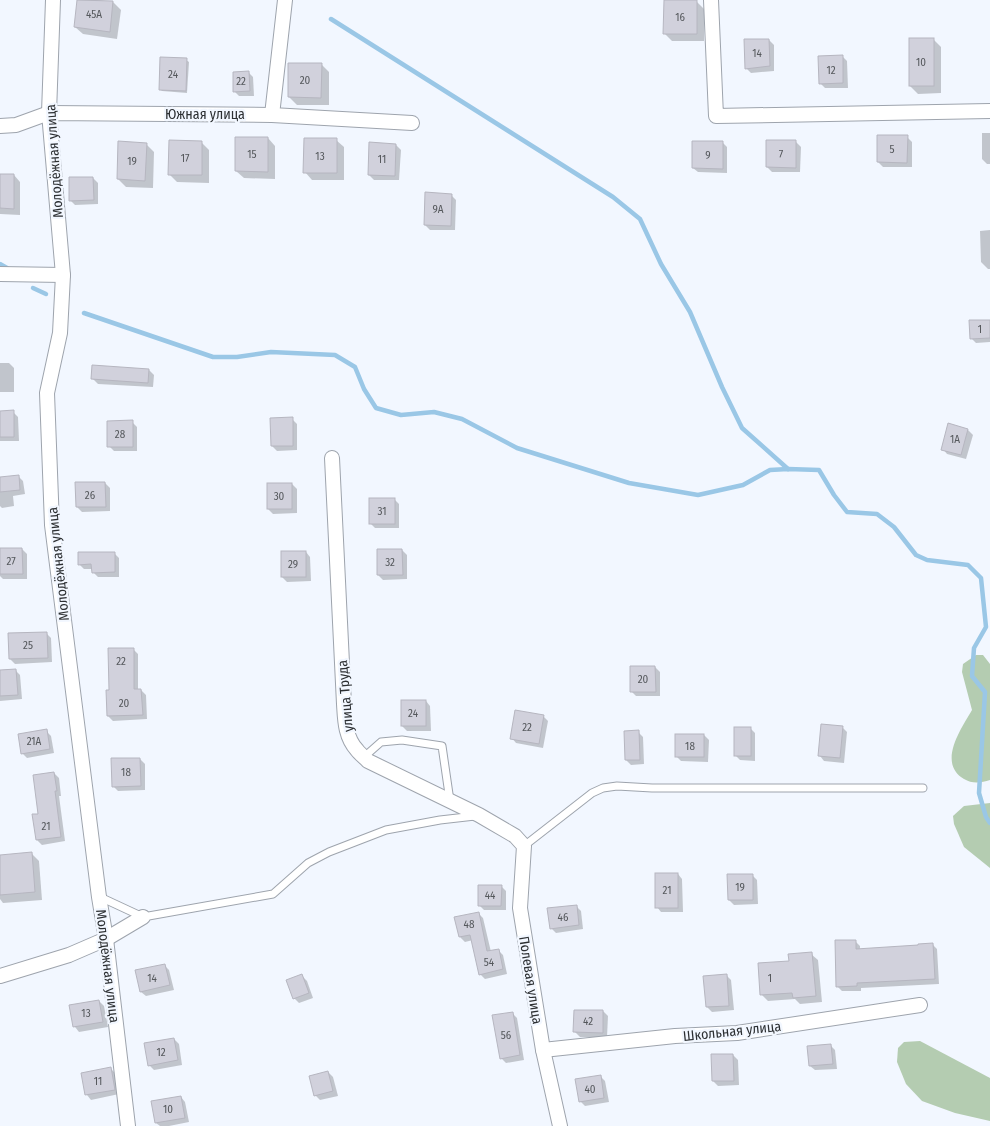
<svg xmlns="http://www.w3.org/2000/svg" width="990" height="1126" font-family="'Fira Sans Condensed',sans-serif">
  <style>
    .green { fill: #b4ccb1 }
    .shadow { fill: #0003 }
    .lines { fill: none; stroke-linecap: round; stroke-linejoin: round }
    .stream { stroke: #9ac7e6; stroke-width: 4.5 }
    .building { fill: #d1d1dc; stroke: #b6b6c0 }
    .lane-casing { stroke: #9ea4ad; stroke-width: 9 }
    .street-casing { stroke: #9ea4ad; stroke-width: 16 }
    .lane { stroke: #fff; stroke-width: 7 }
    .street { stroke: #fff; stroke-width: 14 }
    .labels { text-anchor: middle; stroke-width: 4.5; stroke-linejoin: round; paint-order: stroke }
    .number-label { font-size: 11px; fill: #55585c }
    .street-label { font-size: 14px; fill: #2c2f32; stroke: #f2f7ff }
  </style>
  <rect width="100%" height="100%" fill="#f2f7ff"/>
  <g class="green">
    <path d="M976 655H983L990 664V780C981 783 972 784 964 779 937 763 961 729 972 710L962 672 963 664Z"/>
    <path d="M990 803V868L964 847 954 824 953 816 964 806Z"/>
    <path d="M920 1041 990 1078V1121L955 1113 922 1101 906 1084 897 1062 898 1048 904 1042Z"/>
  </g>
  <g class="shadow">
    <path d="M79 0H97L113 2 121 10 117 39 83 34 75 27Z"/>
    <path d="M696 1 704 9V41H672L665 34Z"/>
    <path d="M933 39 941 47V93L918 94 910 86Z"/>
    <path d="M769 40 774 45V71L751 73 746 68Z"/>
    <path d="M842 56 847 61 848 88H825L820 83Z"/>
    <path d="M186 60 189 62 187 93 162 91 160 89Z"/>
    <path d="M321 64 329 72V105H297L289 97Z"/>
    <path d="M249 73 253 77 254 96H239L234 91Z"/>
    <path d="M982 133H990V164H987L982 159Z"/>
    <path d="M907 137 912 142V167H883L878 162Z"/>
    <path d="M268 138 275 146V179L244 178 236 171Z"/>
    <path d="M336 140 344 147V180H312L305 172Z"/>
    <path d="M201 142 209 150V183L177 182 170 175Z"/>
    <path d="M722 142 727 147V173L698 172 693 168Z"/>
    <path d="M796 142 801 147 800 172H772L767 167Z"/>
    <path d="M146 144 154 152 153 188 126 187 118 179Z"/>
    <path d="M396 145 401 150 399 180H374L369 175Z"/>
    <path d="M0 175H14L20 182V215L0 214Z"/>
    <path d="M93 178 98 183V204L75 205 70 200Z"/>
    <path d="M451 195 456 200 455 230H430L425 225Z"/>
    <path d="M990 230V269H988L981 262 980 231Z"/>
    <path d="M990 321V342L976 343 971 338Z"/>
    <path d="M0 363H9L14 368V392H0Z"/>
    <path d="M149 370 154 375 153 387 98 384 93 379Z"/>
    <path d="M0 412H13L18 417 19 441H0Z"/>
    <path d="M292 419 297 424V450L277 451 272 446Z"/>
    <path d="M132 422 137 427V451H114L109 446Z"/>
    <path d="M968 430 973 435 966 459 947 454 943 449Z"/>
    <path d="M18 476 23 481 25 494 13 496 14 506 2 508 0 506V478Z"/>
    <path d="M105 483 110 488V511L82 512 77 507Z"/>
    <path d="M292 484 297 489V513L273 514 268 509Z"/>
    <path d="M394 499 399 504V528H375L371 524Z"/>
    <path d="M22 549 27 554V579H3L0 576V550Z"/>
    <path d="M402 550 407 555V579L383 580 378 575Z"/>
    <path d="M306 552 310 557 311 581 287 582 282 577Z"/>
    <path d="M114 553 119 558V577H98L93 572V569H84L79 564Z"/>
    <path d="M46 633 51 638 52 662 15 664 10 659Z"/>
    <path d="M133 649 138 654V690H141L146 695 147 719 113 721 108 716 110 691Z"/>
    <path d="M655 667 660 672V696H636L631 691Z"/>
    <path d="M15 670 20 675 22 699 0 701V671Z"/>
    <path d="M426 701 430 706 431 731H407L402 726Z"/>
    <path d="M543 716 548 721 543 748 516 743 512 738Z"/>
    <path d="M842 727 847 732 844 763 824 761 820 756Z"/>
    <path d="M750 728 755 733V761L740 760 735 755Z"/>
    <path d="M46 731 51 736 54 753 27 758 22 753Z"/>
    <path d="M638 732 643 737 644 764 631 765 626 760Z"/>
    <path d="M704 735 709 740 708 762 681 761 676 756Z"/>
    <path d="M140 759 145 764V790L118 791 113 786Z"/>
    <path d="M54 773 59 778 61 796H59L65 841 42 845 37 840 40 815Z"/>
    <path d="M31 853 39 861 42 900 3 903 0 899V856Z"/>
    <path d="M678 874 682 879 683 912H661L657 907Z"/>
    <path d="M752 875 757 880 758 904 734 905 729 900Z"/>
    <path d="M501 886 506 891V910H484L479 905Z"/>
    <path d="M576 906 581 911 583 929 556 933 551 928Z"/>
    <path d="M478 913 483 918 491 952 498 950 503 955 507 974 485 979 480 974 473 940 465 942 460 937Z"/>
    <path d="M855 941 860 946V950L932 944 937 949 939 984 861 988V991H842L837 986Z"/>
    <path d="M811 954 818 960 822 1002 800 1004 795 999 768 1001 761 994 790 962Z"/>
    <path d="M164 965 169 970 174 990 146 996 141 992Z"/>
    <path d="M726 975 731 980 734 1010 712 1012 707 1007Z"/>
    <path d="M302 976 307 981 313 998 299 1003 294 998Z"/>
    <path d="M99 1001 104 1006 108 1027 79 1032 75 1027 71 1006Z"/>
    <path d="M603 1011 608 1016 607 1037H580L575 1032Z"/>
    <path d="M512 1013 517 1018 524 1060 506 1063 501 1058Z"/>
    <path d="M174 1039 179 1044 182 1065 154 1070 149 1065Z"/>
    <path d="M830 1045 835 1050 837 1069 815 1070 810 1066Z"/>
    <path d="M733 1055 738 1060 739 1085 718 1086 713 1081Z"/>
    <path d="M111 1069 116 1074 119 1094 91 1100 87 1095Z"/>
    <path d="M328 1072 333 1077 338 1096 320 1100 315 1095Z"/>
    <path d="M600 1076 605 1081 609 1102 585 1106 580 1101Z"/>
    <path d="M181 1097 185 1102 189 1122 169 1126H160L156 1123Z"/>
  </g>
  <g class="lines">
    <g class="stream">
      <path d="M331 19 613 197 640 219 661 264 690 312 722 387 742 428 788 469"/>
      <path d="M0 264 7 268"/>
      <path d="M33 288 46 294"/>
      <path d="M84 313 213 357H237L271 352 335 355 355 367 364 389 376 408 401 415 434 412 462 419 517 448 629 483 698 495 743 485 770 470 788 469 819 470 834 495 847 512 877 514 894 527 916 555 927 560 968 565 981 578 986 627 974 648 972 676 985 692 979 793 986 817 990 823"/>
    </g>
  </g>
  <g class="building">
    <path d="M77 0 113 1 110 32 74 27Z"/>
    <path d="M664 0H697V34H663Z"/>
    <rect x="909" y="38" width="25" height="48"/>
    <path d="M744 39H769L770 66 745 69Z"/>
    <path d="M843 55V83L819 84 818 56Z"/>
    <path d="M160 57 187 58 186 91 159 90Z"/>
    <path d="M288 63H322L321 98 288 97Z"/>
    <path d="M249 71 250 91 233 92V72Z"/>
    <path d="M877 135H908L907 163 877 162Z"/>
    <path d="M235 137H268V172L235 171Z"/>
    <path d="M304 138H337V173H303Z"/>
    <path d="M169 140 202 141V175H168Z"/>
    <path d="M766 140H796V168L766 167Z"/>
    <path d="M118 141 147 143 145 181 117 179Z"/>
    <path d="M692 141H723V169L692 168Z"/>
    <path d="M369 142 396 144 395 176 368 175Z"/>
    <path d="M0 174H14V209L0 208Z"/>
    <path d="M69 177H93L94 200 69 201Z"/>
    <path d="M425 192 452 194 451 226 424 225Z"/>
    <path d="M969 320H990V338L970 339Z"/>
    <path d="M92 365 149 369 148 383 91 379Z"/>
    <path d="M14 410V437H0V411Z"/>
    <path d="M293 417V446H271L270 418Z"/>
    <path d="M133 420V447H107V421Z"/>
    <path d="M948 423 968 429 961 455 941 450Z"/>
    <path d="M19 475 20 490 0 492V477Z"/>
    <path d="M75 482H105L106 507H76Z"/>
    <rect x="267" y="483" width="25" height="26"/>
    <rect x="369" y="498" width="26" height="26"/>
    <path d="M0 548H22L23 574H0Z"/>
    <path d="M377 549H402L403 575H377Z"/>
    <rect x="281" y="551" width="25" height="26"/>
    <path d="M78 552H115V572L92 573 91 564 78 565Z"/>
    <path d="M47 632 48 658 9 659 8 633Z"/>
    <path d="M108 648H134V689H141L143 715 107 716 106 690H109Z"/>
    <path d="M630 666H655L656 692H630Z"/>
    <path d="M16 669 18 695 0 696V670Z"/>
    <rect x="401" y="700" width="25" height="26"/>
    <path d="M515 710 544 715 539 744 510 739Z"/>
    <path d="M821 724 843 726 840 758 818 756Z"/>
    <rect x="734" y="727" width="17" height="29"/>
    <path d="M47 729 50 749 21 754 18 734Z"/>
    <path d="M639 730 640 760H625L624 731Z"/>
    <rect x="675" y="734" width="29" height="23"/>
    <path d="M111 758H140L141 786 112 787Z"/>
    <path d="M54 772 57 791H55L61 837 36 840 32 814H38L33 775Z"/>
    <path d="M32 852 35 892 0 895V855Z"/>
    <rect x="655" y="873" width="23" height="35"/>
    <path d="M727 874H753V900H728Z"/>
    <path d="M478 885H502L501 906H478Z"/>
    <path d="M577 905 579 925 550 929 547 908Z"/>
    <path d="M479 912 487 951 499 949 503 969 479 975 470 935 459 937 454 917Z"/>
    <path d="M835 940H856V949L918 945V944L933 943 935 979 857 983V986L836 987Z"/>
    <path d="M812 952 816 996 793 998 792 993 760 995 758 963 789 961 788 954Z"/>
    <path d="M165 964 170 985 140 992 135 970Z"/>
    <path d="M302 974 309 993 293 999 286 980Z"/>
    <path d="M727 974 729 1006 706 1007 703 976Z"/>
    <path d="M99 1000 103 1022 73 1027 69 1005Z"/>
    <path d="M574 1010H603V1033L573 1032Z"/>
    <path d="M513 1012 520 1055 500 1059 492 1015Z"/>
    <path d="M174 1038 178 1060 148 1066 144 1043Z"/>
    <path d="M831 1044 833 1064 809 1066 807 1046Z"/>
    <path d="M711 1054H733L734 1081H712Z"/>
    <path d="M111 1067 115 1090 85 1095 81 1073Z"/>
    <path d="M328 1071 333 1091 314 1096 309 1076Z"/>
    <path d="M601 1075 604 1098 579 1102 575 1079Z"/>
    <path d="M181 1096 185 1118 155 1123 151 1101Z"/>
  </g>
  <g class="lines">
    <g class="lane-casing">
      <g id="lane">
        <path d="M364 757 381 742 402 740 442 746 450 801"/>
        <path d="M524 846 592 793 603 788 617 786 652 788H923"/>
        <path d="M100 897 143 917 273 894 308 863 329 852 386 830 440 820 475 816"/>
      </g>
    </g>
    <g class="street-casing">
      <g id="street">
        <path d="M53 0 49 113 63 275 60 333 47 393 52 525 99 897 106 939 128 1126"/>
        <path d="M711 0 716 116 990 111"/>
        <path d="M272 115 285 0"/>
        <path d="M0 126 16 125 49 113 272 115 412 123"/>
        <path d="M0 274 63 275"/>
        <path d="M332 458 344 704C345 720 345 737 357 750 360 754 364 757 368 761L479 815 515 836 524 846 520 908 543 1050 560 1126"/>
        <path d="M0 976 69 955 106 939 143 917"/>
        <path d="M543 1050 675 1036 737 1033 920 1005"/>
      </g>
    </g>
    <use href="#lane" class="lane"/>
    <use href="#street" class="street"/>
  </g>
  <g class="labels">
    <g class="number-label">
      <text x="94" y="18">45А</text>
      <text x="680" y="21">16</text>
      <text x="757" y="57">14</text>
      <text x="921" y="66">10</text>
      <text x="831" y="74">12</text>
      <text x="173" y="78">24</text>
      <text x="305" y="84">20</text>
      <text x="241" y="85">22</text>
      <text x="892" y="153">5</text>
      <text x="252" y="158">15</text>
      <text x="781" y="158">7</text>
      <text x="708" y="159">9</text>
      <text x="320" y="160">13</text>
      <text x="185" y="162">17</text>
      <text x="382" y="163">11</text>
      <text x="132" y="165">19</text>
      <text x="438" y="213">9А</text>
      <text x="980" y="333">1</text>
      <text x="120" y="438">28</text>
      <text x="955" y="443">1А</text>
      <text x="90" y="499">26</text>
      <text x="279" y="500">30</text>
      <text x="382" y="515">31</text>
      <text x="11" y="565">27</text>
      <text x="390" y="566">32</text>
      <text x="293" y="568">29</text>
      <text x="28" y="649">25</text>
      <text x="121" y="665">22</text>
      <text x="643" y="683">20</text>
      <text x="124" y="707">20</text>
      <text x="413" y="717">24</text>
      <text x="527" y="731">22</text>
      <text x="34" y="745">21А</text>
      <text x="690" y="750">18</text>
      <text x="126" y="776">18</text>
      <text x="46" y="830">21</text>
      <text x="740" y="891">19</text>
      <text x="667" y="894">21</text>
      <text x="490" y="899">44</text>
      <text x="563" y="921">46</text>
      <text x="469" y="928">48</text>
      <text x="489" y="966">54</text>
      <text x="152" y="982">14</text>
      <text x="770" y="982">1</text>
      <text x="86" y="1017">13</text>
      <text x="588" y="1025">42</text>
      <text x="506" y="1039">56</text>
      <text x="161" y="1056">12</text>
      <text x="98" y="1085">11</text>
      <text x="590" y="1093">40</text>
      <text x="168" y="1113">10</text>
    </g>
    <g class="street-label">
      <text x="205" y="119">Южная улица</text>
      <text transform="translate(54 161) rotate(-94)" y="5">Молодёжная улица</text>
      <text transform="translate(58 564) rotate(-96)" y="5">Молодёжная улица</text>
      <text transform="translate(345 696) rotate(-95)" y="5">улица Труда</text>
      <text transform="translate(108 966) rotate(83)" y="5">Молодёжная улица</text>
      <text transform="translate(531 980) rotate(81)" y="5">Полевая улица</text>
      <text transform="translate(732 1031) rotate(-6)" y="5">Школьная улица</text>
    </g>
  </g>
</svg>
